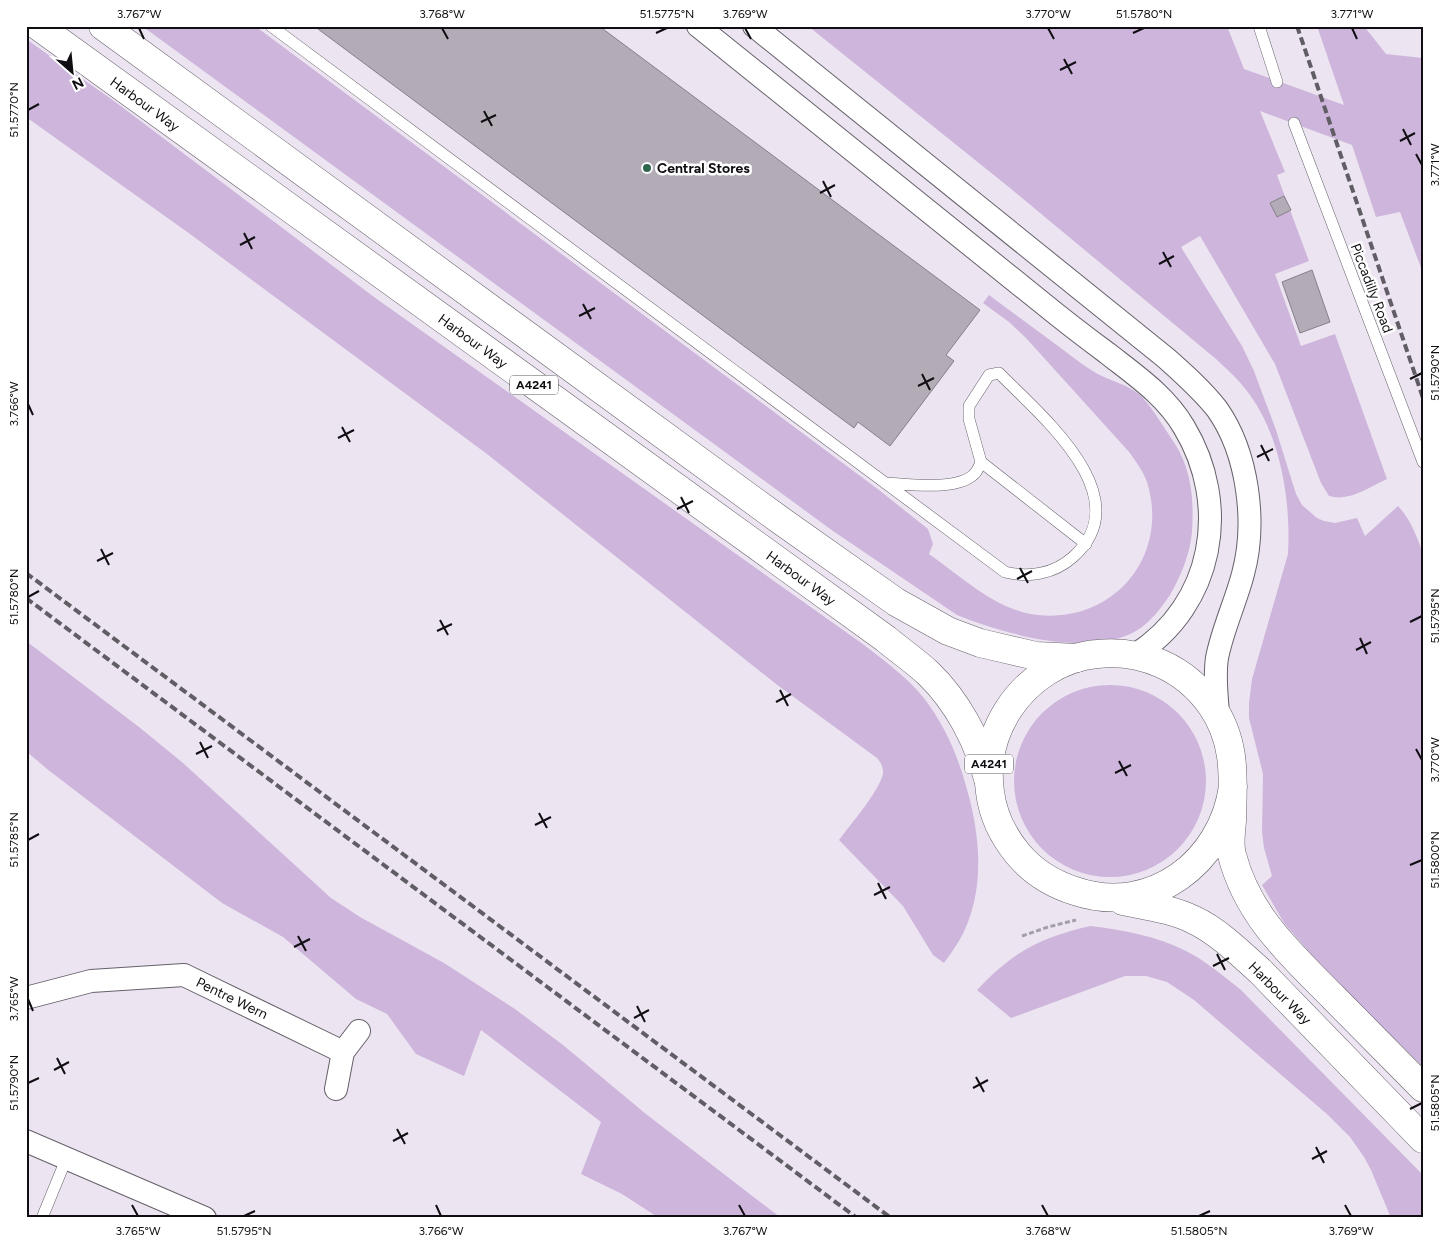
<svg xmlns="http://www.w3.org/2000/svg" width="1449" height="1244" font-family="Figtree,sans-serif">
  <style>
    .green { fill: #ceb5dc }
    .building { fill: #b3acb7; stroke: #867f8a }
    .lines { fill: none; stroke-linecap: round; stroke-linejoin: round }
    .lane-casing { stroke: #66606a; stroke-width: 12 }
    .street-casing { stroke: #66606a; stroke-width: 24 }
    .primary-casing { stroke: #66606a; stroke-width: 29 }
    .path { stroke: #a49ea8; stroke-width: 3; stroke-dasharray: 5 2.5; stroke-linecap: butt }
    .lane { stroke: #fff; stroke-width: 11 }
    .street { stroke: #fff; stroke-width: 22 }
    .primary { stroke: #fff; stroke-width: 28 }
    .rail { stroke: #615d64; stroke-width: 4; stroke-dasharray: 8 4; stroke-linecap: butt }
    .ticks { fill: none; stroke: #100e12; stroke-width: 2 }
    .poi-dot { fill: #2f674e; stroke: #fff; stroke-width: 2 }
    .labels { text-anchor: middle; stroke-width: 5; stroke-linejoin: round; paint-order: stroke }
    .shield { fill: #fff; stroke: #585659; stroke-width: 1 }
    .shield-label { font-size: 12px; font-weight: bold; fill: #100e12 }
    .street-label { font-size: 14px; fill: #100e12; stroke: #fff }
    .poi-label { font-size: 14px; font-weight: bold; fill: #100e12; stroke: #fff; text-anchor: start }
    .neatline { fill: none; stroke: #100e12; stroke-width: 2 }
    .ticks-label { font-size: 12px; text-anchor: middle; fill: #100e12 }
  </style>
  <rect width="100%" height="100%" fill="#ece5f1"/>
  <g class="green">
    <path d="M142 26H255L879 490 928 529 933 544 929 554C962 577 997 611 1038 615 1114 623 1170 556 1147 482 1143 471 1136 462 1130 453L1026 338 1009 322 983 303 989 295C1013 313 1038 331 1062 349 1073 357 1084 366 1096 373 1110 381 1127 384 1140 395 1150 404 1167 432 1175 444 1192 470 1194 502 1192 532 1190 554 1181 576 1170 595 1161 608 1150 623 1136 631 1089 658 1004 634 957 615L833 531Z"/>
    <path d="M808 26H1227L1244 69 1344 105 1317 26H1364L1386 54 1423 58V273L1400 212 1376 217 1352 145 1260 111 1285 172 1277 175 1309 261 1275 274 1301 346 1335 334 1387 479C1369 487 1350 502 1329 496L1321 483 1275 364 1200 236 1181 247 1242 346 1254 371 1276 430 1296 494 1302 505 1317 518 1324 521 1335 523 1357 518 1365 536 1398 506C1411 520 1416 535 1423 553V1067L1323 968 1284 923 1262 885 1272 876 1264 848 1262 832 1263 774 1249 718V703L1252 679 1288 554C1291 502 1281 438 1250 395 1241 382 1228 370 1216 359L1010 188Z"/>
    <path d="M26 39 114 101 374 297 860 642C882 659 905 675 923 697 944 724 957 753 966 786 981 836 986 894 959 941 954 949 949 956 944 963L933 955 903 906 839 840C850 825 881 789 883 773 883 766 881 763 877 758L776 684 487 454 190 234 26 117Z"/>
    <path d="M26 641 139 727 183 763 331 898 360 917 444 963 515 1009 563 1045 646 1114 781 1218H659L622 1194 581 1174 601 1122 481 1030 464 1076 416 1054 387 1014 356 999 283 937 222 903 47 769 26 751Z"/>
    <circle cx="1110" cy="781" r="96"/>
    <path d="M1090 926C1124 930 1156 936 1186 951 1206 961 1223 976 1240 989L1423 1175V1218H1391L1371 1170 1364 1157 1350 1137 1328 1115 1194 1000 1167 982 1146 976H1125L1011 1018 977 990C1013 952 1039 938 1090 926Z"/>
  </g>
  <g class="building">
    <path d="M314 26H599L980 310 946 355 954 361 890 446 858 422 854 428Z"/>
    <path d="M1284 196 1291 210 1277 217 1270 203Z"/>
    <path d="M1312 270 1330 322 1300 333 1282 282Z"/>
  </g>
  <g class="lines">
    <g class="lane-casing">
      <g id="lane">
        <path d="M271 26 1005 572C1029 578 1054 574 1073 557 1141 497 1040 415 999 373L989 375 969 406V419L981 462C980 465 978 469 976 472 961 492 907 484 885 483"/>
        <path d="M1259 26 1277 82"/>
        <path d="M1294 123 1423 462"/>
        <path d="M981 462 1086 544"/>
        <path d="M42 1218 67 1157"/>
      </g>
    </g>
    <g class="street-casing">
      <g id="street">
        <path d="M698 26C812 118 926 210 1040 301 1062 319 1084 336 1107 353 1135 375 1165 395 1184 427 1231 505 1214 605 1135 655"/>
        <path d="M754 26 1166 358C1184 374 1202 390 1217 409 1248 453 1257 522 1243 574 1236 601 1222 631 1217 658 1214 677 1217 696 1218 715"/>
        <path d="M26 998 91 981 184 975 343 1052"/>
        <path d="M336 1089 343 1052 359 1031"/>
        <path d="M26 1141 205 1218"/>
      </g>
    </g>
    <g class="primary-casing">
      <g id="primary">
        <path d="M38 26 886 639C899 650 915 661 928 673 957 701 978 740 988 779"/>
        <path d="M103 26 780 520 896 602 948 631 980 643 1036 656 1077 658"/>
        <path d="M1233 786C1223 862 1151 917 1075 891 1053 884 1033 872 1018 854 1003 836 993 816 990 792 986 763 992 735 1008 710 1027 680 1061 657 1097 654 1142 649 1185 668 1211 705 1237 742 1233 779 1232 821 1231 832 1229 845 1232 855 1248 917 1291 954 1334 998 1364 1028 1393 1058 1423 1088"/>
        <path d="M1123 901C1147 906 1172 909 1194 920 1218 931 1242 955 1261 972L1423 1139"/>
      </g>
    </g>
    <path class="path" d="M1022 936 1048 927 1076 920"/>
    <use href="#lane" class="lane"/>
    <use href="#street" class="street"/>
    <use href="#primary" class="primary"/>
    <g class="rail">
      <path d="M1297 26 1423 398"/>
      <path d="M26 573 891 1218"/>
      <path d="M26 598 857 1218"/>
    </g>
  </g>
  <path class="ticks" d="M139 28 144 39M442 28 448 39M745 28 751 39M1048 28 1054 39M1352 28 1357 39M656 33 667 28M1133 33 1144 28M1064 59 1072 74M1060 70 1076 62M28 110 39 104M484 111 492 126M481 122 496 115M1403 129 1411 145M1400 141 1415 133M1416 154 1422 165M823 181 831 197M820 193 835 185M244 233 252 249M240 245 255 237M1163 252 1171 267M1159 264 1174 256M583 304 591 319M579 316 595 308M922 374 930 390M1410 379 1422 373M918 386 934 378M28 404 33 415M342 427 350 442M338 438 354 430M1261 445 1269 461M1257 457 1273 449M681 497 689 513M677 509 693 501M101 549 109 565M97 561 113 553M1020 568 1028 583M1017 579 1032 571M28 597 39 591M440 620 448 635M1410 622 1422 616M437 631 452 624M1360 638 1367 654M1356 650 1371 642M780 690 788 706M776 702 791 694M200 742 208 758M1416 749 1422 760M196 754 212 746M1119 761 1127 776M1115 773 1131 765M539 813 547 828M535 825 551 817M28 840 39 834M1410 865 1422 860M878 883 886 899M874 895 890 887M298 936 306 951M294 947 310 939M1217 954 1225 970M1213 966 1229 958M28 999 33 1011M637 1006 645 1022M634 1018 649 1010M57 1058 65 1074M54 1070 69 1062M976 1077 984 1092M28 1083 39 1078M973 1088 988 1080M1410 1109 1422 1103M397 1129 405 1144M393 1141 408 1133M1316 1147 1324 1163M1312 1159 1327 1151M132 1205 138 1216M436 1205 441 1216M739 1205 745 1216M1042 1205 1048 1216M1345 1205 1351 1216M244 1216 255 1211M1199 1216 1210 1211"/>
  <circle class="poi-dot" cx="647" cy="168" r="5"/>
  <g class="labels">
    <g class="shield">
      <rect x="510" y="375.5" width="48" height="19" rx="4"/>
      <rect x="965" y="754.5" width="48" height="19" rx="4"/>
    </g>
    <g class="shield-label">
      <text x="534" y="389">A4241</text>
      <text x="989" y="768">A4241</text>
    </g>
    <g class="street-label">
      <text transform="translate(145 104) rotate(36)" y="5">Harbour Way</text>
      <text transform="translate(1372 288) rotate(69)" y="5">Piccadilly Road</text>
      <text transform="translate(473 341) rotate(36)" y="5">Harbour Way</text>
      <text transform="translate(801 578) rotate(36)" y="5">Harbour Way</text>
      <text transform="translate(1280 993) rotate(45)" y="5">Harbour Way</text>
      <text transform="translate(232 998) rotate(26)" y="5">Pentre Wern</text>
    </g>
    <g class="poi-label">
      <text x="657" y="173">Central Stores</text>
    </g>
  </g>
  <rect width="1449" height="1244" fill="none" stroke="#ffffff" stroke-width="55"/>
  <g transform="translate(72 72) rotate(153)" stroke="#ffffff" stroke-width="4" paint-order="stroke">
  <path d="M0-4L9 19L0 12L-9 19Z" fill="#100e12"/>
  <text y="-8" font-size="14" font-weight="bold" text-anchor="middle" fill="#100e12">N</text>
  </g>
  <rect x="28" y="28" width="1394" height="1188" class="neatline"/>
  <g class="ticks-label">
    <text x="139" y="18">3.767°W</text>
    <text x="442" y="18">3.768°W</text>
    <text x="667" y="18">51.5775°N</text>
    <text x="745" y="18">3.769°W</text>
    <text x="1048" y="18">3.770°W</text>
    <text x="1144" y="18">51.5780°N</text>
    <text x="1352" y="18">3.771°W</text>
    <text transform="translate(14 110) rotate(-90)" y="4">51.5770°N</text>
    <text transform="translate(1435 165) rotate(-90)" y="4">3.771°W</text>
    <text transform="translate(1435 373) rotate(-90)" y="4">51.5790°N</text>
    <text transform="translate(14 404) rotate(-90)" y="4">3.766°W</text>
    <text transform="translate(14 597) rotate(-90)" y="4">51.5780°N</text>
    <text transform="translate(1435 616) rotate(-90)" y="4">51.5795°N</text>
    <text transform="translate(1435 760) rotate(-90)" y="4">3.770°W</text>
    <text transform="translate(14 840) rotate(-90)" y="4">51.5785°N</text>
    <text transform="translate(1435 860) rotate(-90)" y="4">51.5800°N</text>
    <text transform="translate(14 999) rotate(-90)" y="4">3.765°W</text>
    <text transform="translate(14 1083) rotate(-90)" y="4">51.5790°N</text>
    <text transform="translate(1435 1103) rotate(-90)" y="4">51.5805°N</text>
    <text x="138" y="1235">3.765°W</text>
    <text x="244" y="1235">51.5795°N</text>
    <text x="441" y="1235">3.766°W</text>
    <text x="745" y="1235">3.767°W</text>
    <text x="1048" y="1235">3.768°W</text>
    <text x="1199" y="1235">51.5805°N</text>
    <text x="1351" y="1235">3.769°W</text>
  </g>
</svg>
